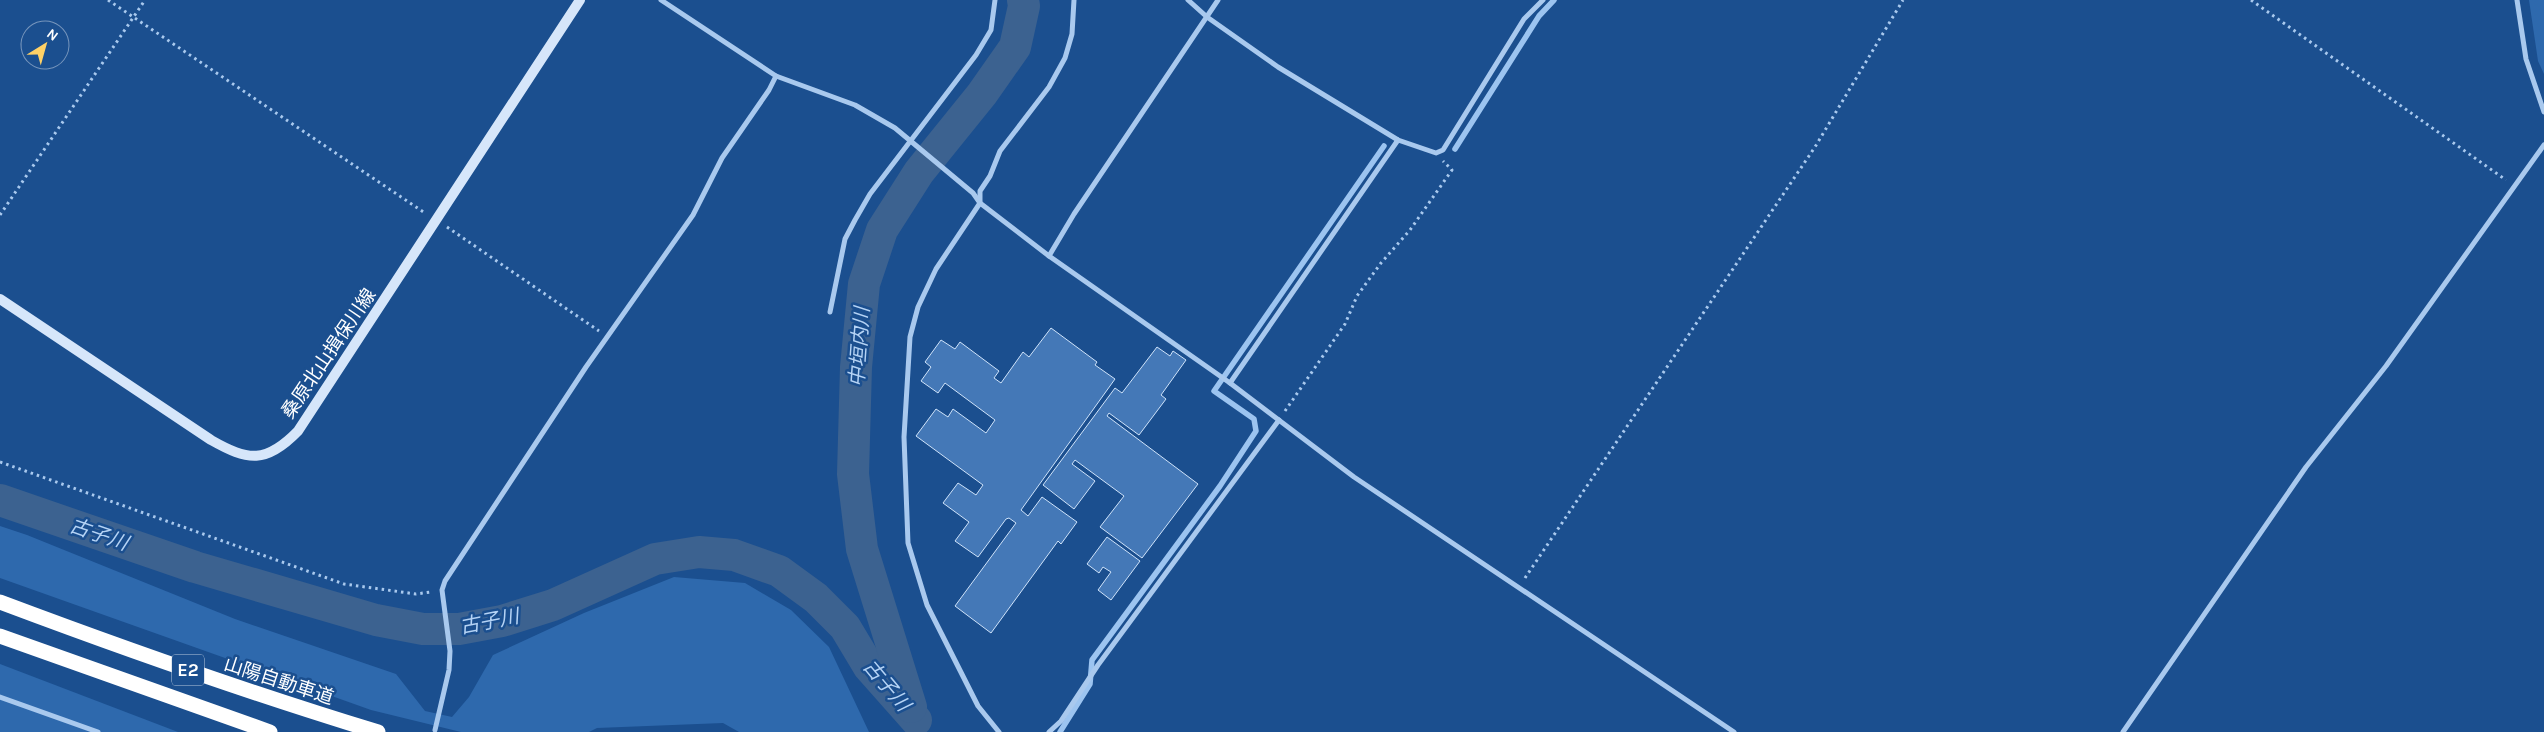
<svg xmlns="http://www.w3.org/2000/svg" width="2544" height="732" font-family="Karla,'Noto Sans JP',sans-serif">
  <style>
    .green { fill: #2e69ad }
    .lines { fill: none; stroke-linecap: round; stroke-linejoin: round }
    .stream { stroke: #9cc4f0; stroke-width: 5.5 }
    .river { stroke: #3c6290; stroke-width: 32 }
    .building { fill: #4478b7; stroke: #cfe3fa }
    .path { stroke: #a9c9ee; stroke-width: 3; stroke-dasharray: 2.5 4; stroke-linecap: butt }
    .street { stroke: #a9c9ee; stroke-width: 5 }
    .secondary { stroke: #d6e6fa; stroke-width: 10 }
    .highway { stroke: #fff; stroke-width: 15 }
    .labels { text-anchor: middle; stroke-width: 5; stroke-linejoin: round; paint-order: stroke }
    .shield { fill: #1b4f8f; stroke: #bbcadd; stroke-width: 1 }
    .shield-label { font-size: 18px; font-weight: bold; fill: #fff }
    .street-label { font-size: 19px; fill: #fff; stroke: #1b4f8f }
    .water-label { font-size: 20px; font-style: italic; fill: #b5d3f5; stroke: #1b4f8f }
  </style>
  <rect width="100%" height="100%" fill="#1b4f8f"/>
  <g class="green">
    <path d="M2529 0H2544V74L2538 61Z"/>
    <path d="M0 526 27 535 235 619 396 674 425 711 452 717 469 697 493 655 584 613 674 577 745 583 791 610 829 647 869 732H739L723 723 597 728 589 732H461L371 710 0 578Z"/>
    <path d="M0 664 178 732H0Z"/>
  </g>
  <g class="lines">
    <g class="stream">
      <path d="M1455 149 1539 16 1554 0"/>
      <path d="M1060 732 1090 684 1092 660 1220 486 1256 431 1254 419 1214 391 1384 146"/>
    </g>
    <g class="river">
      <path d="M0 500 195 567 376 620 423 629H459L502 621 553 605 655 559 699 552 734 555 779 571 816 598 845 627 869 667 916 720"/>
      <path d="M911 707 862 549 853 474 856 367 864 284 882 230 919 172 982 94 1015 47 1024 6 1023 0"/>
    </g>
  </g>
  <g class="building">
    <path d="M1051 328 1097 362 1095 365 1115 379 1021 510 1028 516 1042 497 1077 522 1061 544 1058 541 991 633 955 606 1016 523 1009 518 1006 519 978 557 955 541 969 522 943 503 958 483 976 495 983 485 916 436 936 409 948 417 953 409 986 433 995 420 945 383 938 393 921 381 931 367 925 362 941 340 955 349 960 342 999 371 994 378 1001 383 1023 352 1029 357Z"/>
    <path d="M1157 347 1170 356 1173 351 1186 360 1161 395 1166 399 1139 435 1109 413 1107 416 1198 484 1142 558 1100 527 1124 496 1075 460 1072 464 1095 481 1074 509 1043 485 1115 388 1122 393Z"/>
    <path d="M1107 537 1140 561 1111 600 1098 590 1111 572 1103 567 1099 573 1087 564Z"/>
  </g>
  <g class="lines">
    <g class="path">
      <path d="M108 0 425 213"/>
      <path d="M2251 0 2506 180"/>
      <path d="M0 215 145 0"/>
      <path d="M447 227 599 331"/>
      <path d="M1285 411 1345 324 1357 296 1381 263 1410 230 1452 170 1443 161"/>
      <path d="M0 462 344 584 416 594 431 592"/>
      <path d="M1525 578 1815 147 1903 0"/>
    </g>
    <g class="street">
      <path d="M661 0 776 76 855 105 895 128 973 193 980 203 1049 256 1230 383 1354 477 1734 732"/>
      <path d="M1188 0 1207 17 1278 67 1398 140 1436 153 1443 150 1524 19 1543 0"/>
      <path d="M2517 0 2526 59 2544 112"/>
      <path d="M1049 256 1074 214 1218 0"/>
      <path d="M830 312 845 239 855 220 870 194 976 55 991 30 995 0"/>
      <path d="M1230 383 1398 140"/>
      <path d="M0 697 98 732"/>
      <path d="M435 730 449 670 450 651 442 590 445 581 586 367 693 215 722 158 769 90 776 76"/>
      <path d="M999 732 978 706 927 605 908 543 904 437 910 337 918 307 936 269 980 203V191L990 176 1000 151 1049 87 1065 58 1072 34 1074 0"/>
      <path d="M1049 732 1061 721 1098 665 1279 420"/>
      <path d="M2123 732 2306 467 2386 366 2544 145"/>
    </g>
    <path class="secondary" d="M0 299 211 440C248 461 266 464 298 431L580 0"/>
    <g class="highway">
      <path d="M0 602C125 649 250 693 378 732"/>
      <path d="M0 636 270 732"/>
    </g>
  </g>
  <g class="labels">
    <rect class="shield" x="172" y="654.5" width="32" height="31" rx="4"/>
    <g class="shield-label">
      <text x="188" y="676">E2</text>
    </g>
    <g class="street-label">
      <text transform="translate(328 353) rotate(-56)" y="7">桑原北山揖保川線</text>
      <text transform="translate(279 680) rotate(18)" y="7">山陽自動車道</text>
    </g>
    <g class="water-label">
      <text transform="translate(859 347) rotate(-86)" y="7">中垣内川</text>
      <text transform="translate(99 534) rotate(19)" y="7">古子川</text>
      <text transform="translate(489 621) rotate(-11)" y="7">古子川</text>
      <text transform="translate(887 685) rotate(50)" y="7">古子川</text>
    </g>
  </g>
  <g transform="translate(45 45) rotate(37)"><circle r="24" fill="#1b4f8f" stroke="#7695bc"/>
  <path d="M0-4L9 19L0 12L-9 19Z" fill="#ffd166"/>
  <text y="-8" font-size="14" font-weight="bold" text-anchor="middle" fill="#ffffff">N</text>
  </g>
</svg>
